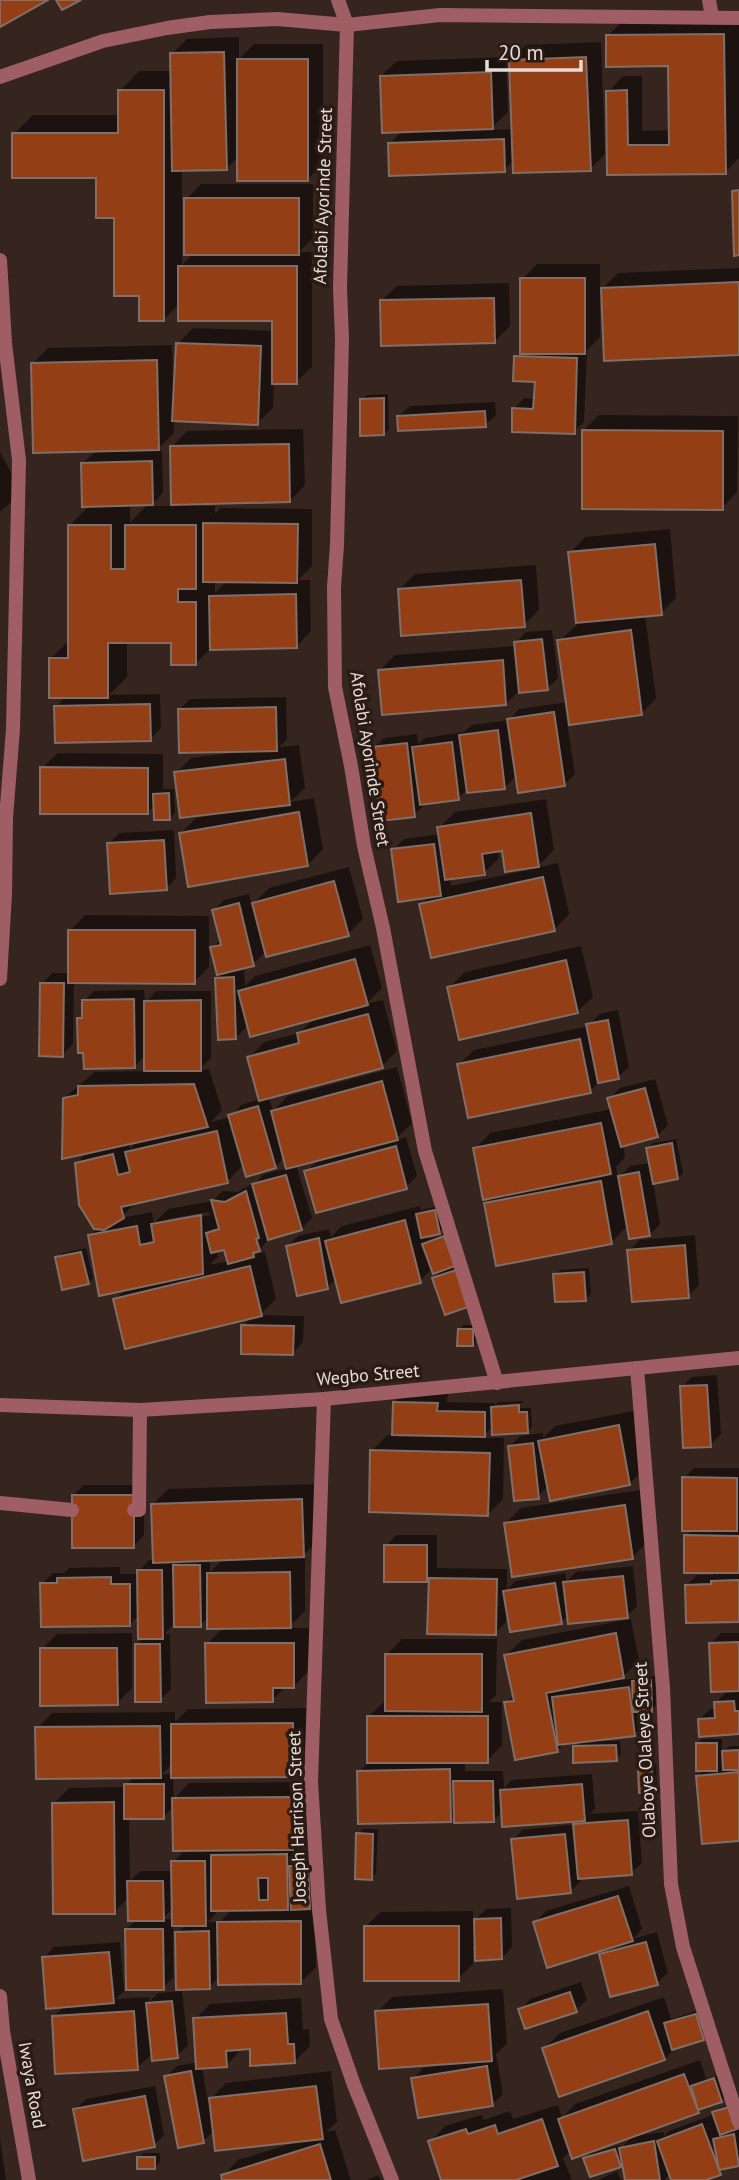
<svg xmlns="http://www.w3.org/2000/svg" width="739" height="2180" font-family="'PT Sans',sans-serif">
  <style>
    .shadow { fill: #0007; fill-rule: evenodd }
    .building { fill: #933e14; stroke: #816e66; stroke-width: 2; fill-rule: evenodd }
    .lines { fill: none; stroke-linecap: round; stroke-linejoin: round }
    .service { stroke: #9e5e63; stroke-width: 14 }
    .minor { stroke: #9e5e63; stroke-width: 14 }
    .tertiary { stroke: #9e5e63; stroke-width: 14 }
    .labels { text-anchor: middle; stroke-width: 7; stroke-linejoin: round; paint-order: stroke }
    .street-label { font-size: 18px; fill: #e6dbd7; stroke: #2b1b15 }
  </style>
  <rect width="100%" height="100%" fill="#35251e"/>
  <g class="shadow">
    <path d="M739 20V158L725 172 609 173 608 92 623 76H642V131L670 130 669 65 607 36 623 21Z"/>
    <path d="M239 37V59L254 44H323V164L308 179 239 156 226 169H182V265L194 253 186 199 201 184H313V238L299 252H312V367L296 382H274L273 408 257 423 174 420V433L156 451H162L163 493 150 506H173L172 447 187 431 303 429 305 485 290 501 201 503V506H215V514L220 508 312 509V566L298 580H310L311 631 296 647 211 648 196 663 173 641H127V677L109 695 160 694 161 728 150 739 56 707 66 696 51 658 70 640V525L90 505 83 463 97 450 33 363 48 348 172 345 173 385H176L178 344 193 328 273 331V319L180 303 163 320 140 294 116 216 98 176 14 134 33 115H120V91L139 71H172V54L187 39ZM130 504H148L130 523ZM215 581H227L215 593Z"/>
    <path d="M601 42 605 154 590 169 514 160 504 170 390 144 403 130 381 76 397 61 506 57 508 112 489 130 513 129 510 61 526 45Z"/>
    <path d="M537 264H600V291L618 273 739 268V353L600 298V337L587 350 584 422 574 432 514 409 524 398 536 399V380L516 357 522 351V279Z"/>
    <path d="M509 283 510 326 494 342 381 301 397 286Z"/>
    <path d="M388 394 389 429 384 434 362 400 367 395Z"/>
    <path d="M495 402 496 415 485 425 399 416 410 406Z"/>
    <path d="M599 415 738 416 737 492 722 508 584 430Z"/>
    <path d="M0 452 22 493 0 512Z"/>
    <path d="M670 529 676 598 661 613 645 615 656 698 641 714 567 723 575 774 564 785 517 775 505 787 468 789 458 798 425 804 414 815 374 748 384 738 417 734 418 744 425 738 464 732 472 725 509 720 519 709 568 702 559 641 577 625 570 553 585 537Z"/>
    <path d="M536 565 539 610 524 625 400 589 415 574Z"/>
    <path d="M552 630 558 678 547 689H521L506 704 380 670 395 655 516 646V643L526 632Z"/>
    <path d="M286 697 287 739 279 747 299 745 305 788 290 802 314 798 323 849 308 865 180 834 196 818 215 815 214 812 176 773 191 758 231 753V750L179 710 190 699Z"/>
    <path d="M58 753 163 754V789H174L175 813 170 818 155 805 147 813 42 768Z"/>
    <path d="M546 799 554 850 536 868 558 863 569 914 554 930 421 905 430 896 393 850 404 839 440 834 439 828 455 812ZM503 849 527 867 528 870 451 886 450 878 484 873 499 858 498 850Z"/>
    <path d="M174 830 176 878 166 889 109 844 119 833Z"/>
    <path d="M349 867 363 919 348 934 266 951 253 964 244 966 245 986 255 976 370 945 382 988 366 1004 383 1000 397 1051 382 1066 269 1097 273 1111 288 1096 397 1067 412 1123 395 1140 406 1137 417 1176 406 1187 306 1172 320 1159 296 1165 312 1218 301 1229 269 1239 261 1248 255 1230 252 1231 257 1249H260L253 1255 265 1252 276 1299 260 1315 304 1316 303 1342 293 1353 243 1326 252 1317 115 1300 126 1288 90 1236 98 1227 77 1163 88 1151 64 1098 95 1072 146 1071V1055L135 1066 79 1018 84 1013V1001L94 991 144 990 145 1003 156 991H211V1058L199 1070 209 1069 222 1110 211 1122 231 1117 241 1105 260 1099 249 1058 264 1042 299 1033 315 1018 249 1024 236 1038 217 978 224 971 212 948 221 939 214 910 224 900 249 894 252 905 269 888ZM139 1140 130 1149 129 1143ZM285 1157 288 1168 264 1174 258 1181 237 1192 223 1191 212 1201 168 1209 154 1223 152 1212 121 1218 137 1201 227 1182 244 1164 275 1167ZM209 1212 210 1215 168 1223V1219ZM226 1248 229 1261 209 1265 218 1257 217 1250Z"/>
    <path d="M85 915 209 916V967L194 982H74L73 1044 62 1055 42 984 52 973H70V931Z"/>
    <path d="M581 946 593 997 577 1012 449 988 465 972Z"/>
    <path d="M618 1010 629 1067 618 1077 601 1080 590 1091 458 1065 474 1050 589 1026 599 1014Z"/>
    <path d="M655 1079 668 1125 657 1136 623 1145 625 1157 616 1167 618 1178 630 1166 651 1163 648 1148 653 1143 676 1139 683 1173 678 1178 653 1182 660 1224 650 1234 628 1225 612 1242 486 1204 493 1196 475 1149 490 1133 612 1109 609 1099 620 1088Z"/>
    <path d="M420 1206 421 1210 439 1206 444 1227 439 1232 427 1235 428 1239 449 1233 459 1260 448 1270 460 1266 472 1300 434 1278 444 1268H432L420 1281 336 1279 327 1288 288 1246 298 1236 329 1229 331 1237 342 1226Z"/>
    <path d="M695 1235 699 1285 688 1296 629 1251 639 1240Z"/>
    <path d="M86 1248 93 1278 88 1283 57 1258 62 1253Z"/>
    <path d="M589 1268 591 1294 586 1299 555 1275 560 1270Z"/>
    <path d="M464 1325H477V1340L472 1345 459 1330Z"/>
    <path d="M717 1375 721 1434 710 1445 682 1387 692 1377Z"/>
    <path d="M405 1392 448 1393 447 1402 495 1403V1408H531L532 1427 527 1432 493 1426 482 1438H504L503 1499 488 1514 372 1451 387 1435H394V1403Z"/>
    <path d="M523 1401V1403L495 1405 498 1402Z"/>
    <path d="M634 1411 645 1468 629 1484 548 1486 538 1497 510 1446 520 1436 543 1433V1438L555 1426Z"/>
    <path d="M694 1468H739V1620L686 1586 697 1575H713V1571L686 1536 693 1529 684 1478Z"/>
    <path d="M317 1484 318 1540 301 1558H305V1611L288 1628H309V1671L294 1686H286L272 1701 207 1644 224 1627 209 1617 200 1625H173L165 1634H170L171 1689 160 1700 137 1645 144 1637 139 1615 130 1624 42 1584 53 1573H64L69 1568 120 1567V1574H139V1571L149 1560H154L152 1505 168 1489ZM224 1558 210 1572V1559ZM172 1560H181L172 1569Z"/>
    <path d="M84 1485H144V1535L134 1546 74 1495Z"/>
    <path d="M640 1490 647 1542 632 1558 506 1523 521 1508Z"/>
    <path d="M396 1535H437V1568L507 1569V1590L515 1581 565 1573 567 1581 576 1572 633 1566 637 1606 627 1616 569 1615 561 1622 506 1612V1622L495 1633 430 1580H386V1546Z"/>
    <path d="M631 1619 639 1661 620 1680 655 1676 656 1705 651 1710H643L645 1724 635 1734 599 1738V1741H620L621 1754 616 1759 575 1747 581 1741 565 1742 557 1751 506 1703 514 1695 506 1655 522 1640Z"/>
    <path d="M132 1633V1688L117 1703 42 1649 57 1634Z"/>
    <path d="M721 1633H739V1733L699 1720 710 1709H716V1703L728 1690 711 1644Z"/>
    <path d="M402 1639H497L496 1695 489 1702H502V1745L487 1761H465V1771H503L504 1788 512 1780 592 1774 595 1809 590 1814 638 1811 642 1863 631 1873 581 1877V1881L571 1891 512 1840 523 1830 577 1824 580 1820 503 1811 493 1821 456 1815 451 1820 359 1772 368 1763V1717L384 1702H387V1654Z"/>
    <path d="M308 1708 309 1760 293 1775 173 1776 174 1799 189 1783 307 1782 308 1833 297 1843V1862H312L314 1902 311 1906H315L316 1967 300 1983 219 1977 209 1987 177 1933 186 1924H173V1978L163 1988 126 1930 137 1919 129 1897 114 1912 54 1803 69 1788 125 1787 134 1776 37 1728 52 1713 175 1712V1722L188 1709ZM173 1763V1774H162ZM174 1806 186 1849 173 1862V1871H140L130 1881 129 1817H163ZM173 1908 174 1919H162ZM216 1909H232L220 1922H208L216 1913Z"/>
    <path d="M702 1739H722V1754L729 1746H739V1839L697 1776 704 1770 697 1744Z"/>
    <path d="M645 1764H656L657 1785 652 1790 640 1770Z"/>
    <path d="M363 1829H378L376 1873 371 1878 358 1834Z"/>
    <path d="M629 1886 642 1929 633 1939 657 1932 668 1973 657 1983 601 1955 609 1947 535 1922 546 1911Z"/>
    <path d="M511 1908 512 1947 502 1958 473 1946V1964L458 1979 365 1927 381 1912 473 1911V1922L486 1909Z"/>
    <path d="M120 1942 124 1991 116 1999 149 1997V2002L158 1993 182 1991 188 2045 177 2056 153 2053 137 2068 54 2016 65 2006 44 1958 54 1947Z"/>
    <path d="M581 1982 587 2000 576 2010H520L530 1999Z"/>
    <path d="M503 1989 507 2044 496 2054 503 2094 493 2104 413 2079 423 2068 436 2066V2063L377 2012 392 1997Z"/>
    <path d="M664 1997 671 2019 700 2010 708 2034 703 2038 677 2047 664 2059 544 2048 560 2033Z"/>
    <path d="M301 1998 303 2030 309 2029 310 2046 294 2062 251 2047 242 2048 227 2065 202 2067 208 2102 226 2083 331 2071 337 2122 326 2132 335 2130 351 2180H224L223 2176 238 2160 297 2142 215 2130 203 2141 166 2077 177 2066 198 2062 195 2019 210 2004Z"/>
    <path d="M700 2060 706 2079 719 2075 726 2096 721 2101 703 2106 698 2112 595 2149 596 2152 620 2145 621 2148 633 2136 664 2132V2136L669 2131 715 2114 719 2108 734 2103 739 2125 732 2132 739 2130V2164L726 2167 720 2173 701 2180H673L671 2173 664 2180H627L624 2162 620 2165 585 2158 595 2149 571 2150 563 2158 572 2180H443L430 2142 445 2126 482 2115 483 2120 510 2111 513 2119 558 2105 562 2118 575 2104Z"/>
    <path d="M155 2086 164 2135 154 2145 75 2110 86 2099Z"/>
    <path d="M0 2139 6 2180H0Z"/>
    <path d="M144 2153H160V2162L155 2167 139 2158Z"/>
    <path d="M617 2171 621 2180H598Z"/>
    <path d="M378 2175 381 2180H367Z"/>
  </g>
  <g class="building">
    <path d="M0 0H48L0 27Z"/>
    <path d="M56 0H81L62 10Z"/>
    <path d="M724 34 726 174 607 175 606 91 627 90 628 145H669L668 66 606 67V35Z"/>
    <path d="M224 52 227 170 172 171 170 53Z"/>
    <path d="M586 57 591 171 513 173 509 60Z"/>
    <rect x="237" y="59" width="71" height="122"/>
    <path d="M491 72 493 129 382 133 380 76Z"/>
    <path d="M118 90H164V321H139V296H114V218H96V178H12V133H118Z"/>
    <path d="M504 139 505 172 389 176 388 143Z"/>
    <path d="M739 190V255L734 256 732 191Z"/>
    <rect x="184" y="198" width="115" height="57"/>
    <path d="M178 266H297V384H272V321H178Z"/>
    <rect x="520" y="278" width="65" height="76"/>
    <path d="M739 282V355L604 361 601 288Z"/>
    <path d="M494 298 495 343 381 346 380 300Z"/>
    <path d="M176 343 261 346 258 425 172 421Z"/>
    <path d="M514 356 577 358 575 434 512 432V408L533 409 535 382 513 381Z"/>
    <path d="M157 360 159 450 33 453 31 363Z"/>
    <path d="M384 398V435L360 436V399Z"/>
    <path d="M485 411 486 427 398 431 397 416Z"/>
    <path d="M582 430 723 431V510L582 509Z"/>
    <path d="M289 444 290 502 171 505 170 446Z"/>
    <path d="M152 461 153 505 82 507 81 463Z"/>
    <path d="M203 523 298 524 297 583 203 582Z"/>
    <path d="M68 525H111V569H125V525H196V589H178V602H196V665H171V643H108V698H49V658H68Z"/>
    <path d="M655 544 662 615 576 623 568 552Z"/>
    <path d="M521 580 525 627 401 636 398 589Z"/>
    <path d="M296 594 297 648 210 650 209 596Z"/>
    <path d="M631 630 642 715 569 725 557 640Z"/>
    <path d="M542 639 548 690 519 693 514 642Z"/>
    <path d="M503 660 506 705 382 715 378 670Z"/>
    <path d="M150 704 151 741 55 743 54 706Z"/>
    <path d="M276 707 277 751 179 753 178 709Z"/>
    <path d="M554 712 565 786 518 793 507 719Z"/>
    <path d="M498 730 505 789 467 793 459 735Z"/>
    <path d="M452 742 459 800 420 805 412 747Z"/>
    <path d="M407 743 415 817 380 821 372 747Z"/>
    <path d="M285 759 290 805 180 818 174 772Z"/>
    <path d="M40 767 148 768V814H40Z"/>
    <path d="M169 793 170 820H154L153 794Z"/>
    <path d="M299 812 308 866 188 887 179 833Z"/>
    <path d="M531 813 539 867 505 872 502 851 482 854 485 875 445 880 437 827Z"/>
    <path d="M164 840 167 890 110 894 107 843Z"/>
    <path d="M434 844 441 896 398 902 391 849Z"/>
    <path d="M543 877 555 931 431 958 419 904Z"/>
    <path d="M334 881 349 936 266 957 252 903Z"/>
    <path d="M239 903 254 966 217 975 210 947 221 945 212 910Z"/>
    <path d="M68 930H195V984L68 983Z"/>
    <path d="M355 959 368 1005 250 1037 238 991Z"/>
    <path d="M566 960 578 1013 459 1040 447 987Z"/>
    <path d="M234 977 236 1039 218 1040 215 978Z"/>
    <path d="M40 983H64L63 1057 39 1056Z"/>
    <path d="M134 999 135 1068 84 1069 83 1053H78L77 1018H82V1000Z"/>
    <path d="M201 1000V1071H144V1001Z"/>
    <path d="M368 1014 383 1068 259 1101 247 1057 299 1043 297 1033Z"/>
    <path d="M608 1020 619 1079 598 1083 586 1024Z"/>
    <path d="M580 1039 591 1093 468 1118 457 1064Z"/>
    <path d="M382 1081 398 1140 286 1169 271 1111Z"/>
    <path d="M194 1084 208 1127 62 1159 63 1098 78 1095V1086Z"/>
    <path d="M645 1088 658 1137 621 1147 607 1098Z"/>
    <path d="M258 1106 276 1168 246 1177 228 1115Z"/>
    <path d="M601 1123 611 1174 483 1200 473 1148Z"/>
    <path d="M217 1131 228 1183 121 1207 124 1218 104 1230 94 1229 79 1205 75 1163 113 1154 118 1175 130 1172 125 1152Z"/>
    <path d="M672 1143 678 1179 653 1184 646 1148Z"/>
    <path d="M396 1146 407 1189 316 1213 304 1171Z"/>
    <path d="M639 1172 650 1236 629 1239 618 1176Z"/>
    <path d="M286 1175 302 1230 268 1240 252 1184Z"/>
    <path d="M601 1181 612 1244 496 1266 484 1203Z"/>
    <path d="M246 1191 259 1238 256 1239 260 1251 253 1253 254 1257 228 1264 224 1250 211 1253 206 1233 219 1229 211 1200 225 1202Z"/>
    <path d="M435 1210 440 1234 421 1238 416 1214Z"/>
    <path d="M201 1215 203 1274 99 1296 88 1235 137 1226 140 1245 154 1242 151 1224Z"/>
    <path d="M405 1220 421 1283 341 1303 325 1241Z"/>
    <path d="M444 1236 455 1266 433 1274 422 1244Z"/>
    <path d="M319 1238 328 1289 297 1296 286 1246Z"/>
    <path d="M685 1245 689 1298 632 1302 627 1250Z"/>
    <path d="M81 1252 89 1284 62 1290 55 1257Z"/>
    <path d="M250 1266 262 1316 125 1349 113 1299Z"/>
    <path d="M456 1270 468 1307 445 1315 432 1278Z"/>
    <path d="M584 1272 586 1301 555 1302 553 1274Z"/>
    <path d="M241 1325 294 1326 293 1355 241 1354Z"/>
    <path d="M458 1329H473V1346H457Z"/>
    <path d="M707 1385 711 1447 683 1448 680 1386Z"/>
    <path d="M393 1402 438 1403 437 1411 485 1412V1437L392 1435Z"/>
    <path d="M519 1405V1412H527L528 1433 492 1435 491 1407Z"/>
    <path d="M619 1425 630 1485 550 1501 538 1441Z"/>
    <path d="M533 1443 539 1499 514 1501 508 1446Z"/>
    <path d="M370 1450 490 1453 488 1516 369 1512Z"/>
    <path d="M682 1477 737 1478V1531H682Z"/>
    <rect x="72" y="1495" width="62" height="53"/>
    <path d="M302 1499 304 1557 153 1563 151 1504Z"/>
    <path d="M625 1505 633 1559 512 1577 504 1523Z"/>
    <path d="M684 1535 739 1536V1573H684Z"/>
    <rect x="384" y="1545" width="43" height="37"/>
    <path d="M173 1565H200L201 1627H174Z"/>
    <path d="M137 1570H162L163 1639H138Z"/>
    <path d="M290 1572 291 1628 207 1629V1573Z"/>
    <path d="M623 1576 628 1618 568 1624 563 1582Z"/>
    <path d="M111 1577V1584H130V1626L41 1627 40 1583H57V1578Z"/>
    <path d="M429 1578 497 1579 496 1635 427 1634Z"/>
    <path d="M739 1580V1622L686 1623 685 1585 711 1584V1581Z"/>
    <path d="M555 1583 562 1624 510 1632 503 1591Z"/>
    <path d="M616 1633 624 1678 546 1693 558 1752 515 1760 504 1702 514 1701 504 1655Z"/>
    <path d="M739 1642V1691L711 1692 709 1643Z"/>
    <path d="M205 1643H294V1688H273V1702L206 1703Z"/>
    <path d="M135 1644H160L161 1702H135Z"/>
    <path d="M40 1648H117L118 1705 40 1706Z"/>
    <path d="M385 1654H482V1712L385 1711Z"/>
    <path d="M651 1680 652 1712H633L632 1681Z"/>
    <path d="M629 1687 635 1736 558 1745 552 1697Z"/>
    <path d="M734 1701 735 1711H739V1734L699 1737 698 1719 715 1718 714 1702Z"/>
    <rect x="367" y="1716" width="121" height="47"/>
    <path d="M293 1723 294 1777 171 1778V1724Z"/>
    <path d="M160 1726 161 1778 36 1779 35 1727Z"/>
    <rect x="696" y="1743" width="21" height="28"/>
    <path d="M616 1745 617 1761 573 1763V1746Z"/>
    <path d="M739 1750V1770H723L722 1751Z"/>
    <path d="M652 1768 653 1792 639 1793 638 1769Z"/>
    <path d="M450 1769 451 1822 358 1824 357 1771Z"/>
    <path d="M739 1772V1841L702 1844 696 1776Z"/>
    <path d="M453 1781H493L494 1822 454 1823Z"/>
    <rect x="124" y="1784" width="40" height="35"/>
    <path d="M582 1784 585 1821 502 1827 500 1790Z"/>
    <path d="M292 1797 293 1850 173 1851 172 1798Z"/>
    <path d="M114 1802 115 1914H53L52 1803Z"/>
    <path d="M628 1820 632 1875 578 1879 573 1824Z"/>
    <path d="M356 1833 373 1834 372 1880 355 1879Z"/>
    <path d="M565 1834 571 1893 517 1899 511 1839Z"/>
    <path d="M287 1854 288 1910 211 1911V1855ZM258 1878H268V1900H259Z"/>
    <path d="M171 1861H205L206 1926H172Z"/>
    <path d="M289 1866H308L310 1909 291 1910Z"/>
    <path d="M127 1881H163L164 1921H128Z"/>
    <path d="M618 1896 633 1941 547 1968 533 1922Z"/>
    <path d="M501 1918 502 1959 475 1961 474 1919Z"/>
    <path d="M301 1921V1984L218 1985 217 1922Z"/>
    <rect x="364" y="1926" width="95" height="55"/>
    <path d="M125 1929H163L164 1990H126Z"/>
    <path d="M209 1931 210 1989 176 1990 175 1932Z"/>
    <path d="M646 1942 658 1985 610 1997 599 1954Z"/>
    <path d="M109 1952 114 2003 46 2009 42 1957Z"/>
    <path d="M570 1992 577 2012 525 2029 518 2009Z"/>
    <path d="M172 2001 178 2058 152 2061 146 2003Z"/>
    <path d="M488 2004 492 2061 379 2069 375 2011Z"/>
    <path d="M134 2011 138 2070 55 2074 52 2016Z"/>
    <path d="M648 2011 665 2060 559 2097 542 2048Z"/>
    <path d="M286 2013 288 2044H294L295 2063 250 2066V2049L226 2051 227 2067 196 2069 193 2018Z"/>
    <path d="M696 2014 704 2040 672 2050 664 2023Z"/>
    <path d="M487 2066 493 2106 418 2118 411 2078Z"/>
    <path d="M191 2071 204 2143 178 2148 164 2076Z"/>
    <path d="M684 2074 699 2113 572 2159 558 2119Z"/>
    <path d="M714 2078 722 2102 698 2110 691 2086Z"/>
    <path d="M316 2086 323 2139 215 2151 209 2098Z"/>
    <path d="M145 2096 155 2147 83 2161 73 2109Z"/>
    <path d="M729 2107 737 2129 720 2135 712 2112Z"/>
    <path d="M542 2119 558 2166 516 2180H441L428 2141 466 2129 468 2134 495 2125 498 2134Z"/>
    <path d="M702 2124 721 2175 706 2180H671L657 2141Z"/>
    <path d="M734 2134 739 2166 719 2170 713 2139Z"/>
    <path d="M654 2141 660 2180H625L619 2148Z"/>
    <path d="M320 2144 331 2180H222L221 2175Z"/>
    <path d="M615 2149 621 2167 590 2177 583 2158Z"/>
    <rect x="137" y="2157" width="18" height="12"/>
  </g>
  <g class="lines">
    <g class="service">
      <path d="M0 1503 72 1510"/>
      <path d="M134 1510H139L140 1410"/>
    </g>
    <g class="minor">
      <path d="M338 0 347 25 340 288 342 339 337 545 334 587 335 687 351 766 364 846 383 928 425 1151 497 1383"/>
      <path d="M709 0 712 17"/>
      <path d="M0 77 103 41 167 28 210 22 277 19 347 25 440 15 739 18"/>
      <path d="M637 1368 663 1688 671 1884 683 1947 739 2122"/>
      <path d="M324 1399 311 1782 319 1910 331 2019 354 2085 392 2180"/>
      <path d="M0 1405 140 1410 324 1399 739 1358"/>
    </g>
    <g class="tertiary">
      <path d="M0 260 5 343 19 460 13 729 6 818 5 894 0 979"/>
      <path d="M0 1996 3 2031 29 2180"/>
    </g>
  </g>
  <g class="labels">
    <g class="street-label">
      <text transform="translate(323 196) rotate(-88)" y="6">Afolabi Ayorinde Street</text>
      <text transform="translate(370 759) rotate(81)" y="6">Afolabi Ayorinde Street</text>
      <text transform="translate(368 1375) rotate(-5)" y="6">Wegbo Street</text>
      <text transform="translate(645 1750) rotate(-93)" y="6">Olaboye Olaleye Street</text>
      <text transform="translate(297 1817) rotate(-92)" y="6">Joseph Harrison Street</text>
      <text transform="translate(32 2085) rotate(80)" y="6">Iwaya Road</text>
    </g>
  </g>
  <path d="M487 60v10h94v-10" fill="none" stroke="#e6dbd7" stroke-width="3.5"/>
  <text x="498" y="60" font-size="21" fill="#e6dbd7" stroke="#2b1b15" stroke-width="5" paint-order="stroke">20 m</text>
</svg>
